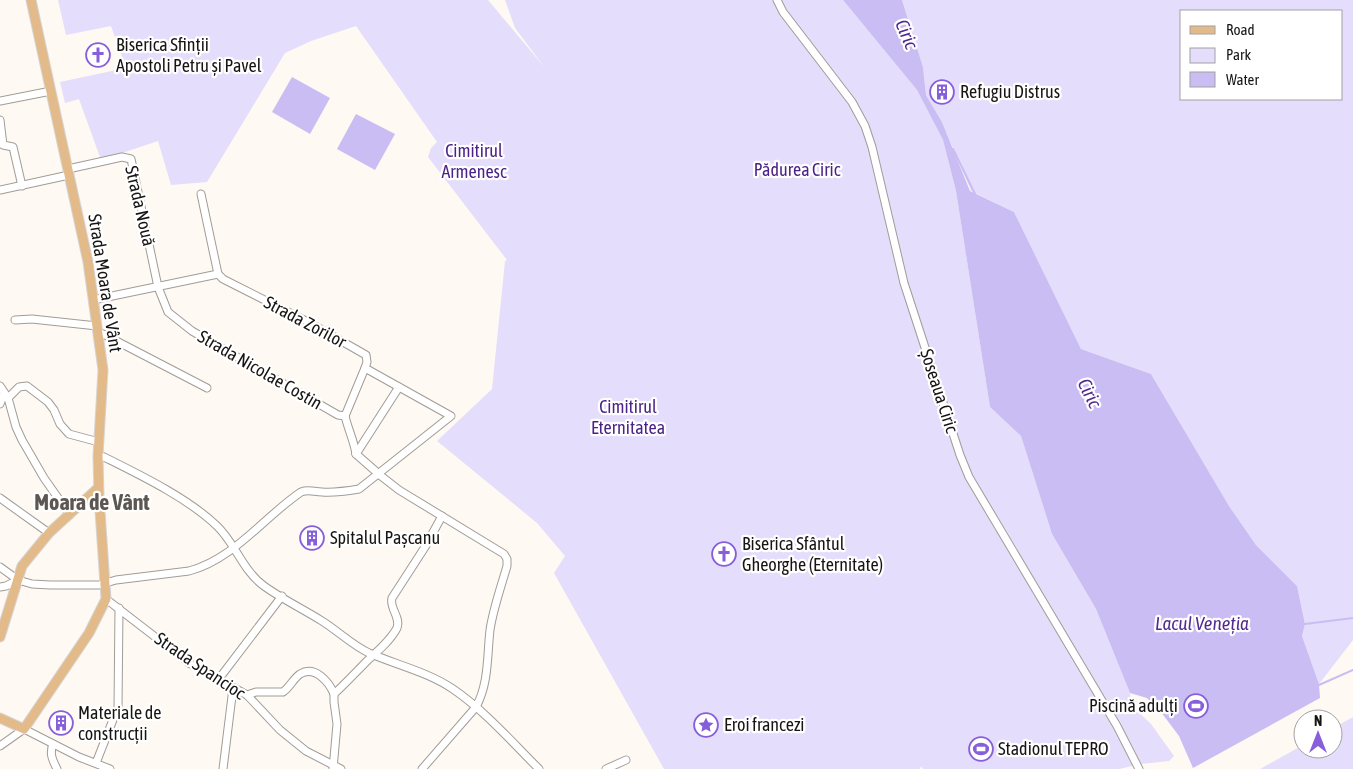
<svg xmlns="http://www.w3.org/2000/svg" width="1353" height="769" font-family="'Asap Condensed',sans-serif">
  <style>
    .green { fill: #e4ddfb; fill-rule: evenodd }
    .water { fill: #cabdf3 }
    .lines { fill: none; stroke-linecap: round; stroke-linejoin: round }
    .stream { stroke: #cabdf3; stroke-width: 2 }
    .minor-casing { stroke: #a19c96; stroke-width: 9 }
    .major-casing { stroke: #d5d5d5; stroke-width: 11 }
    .minor { stroke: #fff; stroke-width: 7 }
    .major { stroke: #e3bb8b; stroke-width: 9 }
    .labels { text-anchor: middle; stroke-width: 4.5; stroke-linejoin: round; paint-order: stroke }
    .poi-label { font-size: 18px; fill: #171513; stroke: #fff; text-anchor: start }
    .park-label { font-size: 18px; fill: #4b2388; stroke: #fff }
    .street-label { font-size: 18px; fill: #171513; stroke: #fff }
    .water-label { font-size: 19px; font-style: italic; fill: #512a90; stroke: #fff }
    .district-label { font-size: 22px; font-weight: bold; fill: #5c5752; stroke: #fff }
  </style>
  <rect width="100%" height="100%" fill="#fff9f3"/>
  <g class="green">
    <path d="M58 0H488L545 68 515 28 505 0H843L917 90 943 140 956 191 990 407 1021 436 1052 534 1096 609 1130 693 1132 706 1151 724 1174 756 1169 761 1141 764 1119 769H923L921 766 920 769H664L554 573 565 556 537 523 437 441 492 389 505 261 507 260 428 157 431 148 437 142 356 26 311 41 285 53 207 182 171 185 158 141 101 160 79 99 65 103 60 82 126 68 111 26 66 35Z"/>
    <path d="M902 0H1353V640L1319 684 1302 636 1305 624 1297 586 1256 545 1229 506 1151 374 1081 349 1014 212 971 191 942 122 926 95 923 67ZM1182 11H1342V99H1182Z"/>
    <path d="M1353 717V769H1260L1303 745V749H1333V728Z"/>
  </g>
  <g class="water">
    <path d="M843 0H902L923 67 926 95 942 122 970 191 1014 212 1081 349 1151 374 1229 506 1256 545 1297 586 1305 624 1302 636 1319 684 1320 698 1193 768 1179 736 1164 716 1147 698 1130 693 1096 609 1052 534 1021 436 990 407 956 191 943 140 917 90Z"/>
    <path d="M292 77 330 98 310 134 272 112Z"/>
    <path d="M356 114 395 134 375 170 337 149Z"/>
  </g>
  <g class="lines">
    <g class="stream">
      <path d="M953 149 975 194"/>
      <path d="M1305 624 1353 618"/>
      <path d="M1319 685 1353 670"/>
    </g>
    <g class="minor-casing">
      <g id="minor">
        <path d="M777 0 783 12 852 102 865 126 872 147 904 283 960 455 969 477 1117 726 1139 769"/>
        <path d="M0 101 51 91"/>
        <path d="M0 120 3 145 13 147 22 186"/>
        <path d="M68 169 122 157 131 159 158 287 168 312 192 331 338 415 345 416C348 429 354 441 356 454"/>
        <path d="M0 190 69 175"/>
        <path d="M93 300 218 274"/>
        <path d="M15 320 32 319 97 326"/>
        <path d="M98 333 103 334 207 388"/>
        <path d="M0 386 8 398 16 427 22 440 44 478 70 515"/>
        <path d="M8 398 19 387 27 386 48 402 54 410 60 424 69 434 99 442"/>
        <path d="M0 404 4 393"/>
        <path d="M345 416 365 368"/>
        <path d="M356 454 381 476 399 490 504 554 507 559V566C501 587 493 609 490 630 487 656 489 683 476 707L422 769"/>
        <path d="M356 454 399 387"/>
        <path d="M98 456 104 457C140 475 188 498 217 526 235 543 243 571 264 586 282 599 303 609 322 621 338 631 352 645 369 653 397 665 428 672 453 689 485 711 511 741 539 769"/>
        <path d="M0 498 49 533"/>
        <path d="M0 567 18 580 32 584 50 585H99L116 580 189 571C234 559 264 517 301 492 309 489 314 492 322 492 334 493 347 491 359 489L451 416 365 368 367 362 366 355 308 322 223 279 218 274 201 194"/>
        <path d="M0 587 6 586 18 580"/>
        <path d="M106 599 189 663 247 695 280 730 306 751 341 769"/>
        <path d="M218 680 282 596"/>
        <path d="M247 695 256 692H283C290 687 293 679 300 674 315 665 329 682 334 694"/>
        <path d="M53 744C49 754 53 761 57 769"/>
        <path d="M0 746 24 729 79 757 110 769"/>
        <path d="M96 763 118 707 119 608"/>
        <path d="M223 769 233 688"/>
        <path d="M333 769 337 724 334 702V694C346 683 357 671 368 660 378 651 390 641 397 628 401 617 389 608 392 598L425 547 442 516"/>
        <path d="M606 769 626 760"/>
      </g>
    </g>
    <g class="major-casing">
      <g id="major">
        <path d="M0 637 22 566 49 533 98 488"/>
        <path d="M0 718 24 729 89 633 106 599 99 496 98 456 103 370 88 262 31 0"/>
      </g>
    </g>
    <use href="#minor" class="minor"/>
    <use href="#major" class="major"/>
  </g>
  <defs>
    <g id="church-ring" transform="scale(1.25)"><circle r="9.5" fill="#fff" stroke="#885fda" stroke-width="1.5"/><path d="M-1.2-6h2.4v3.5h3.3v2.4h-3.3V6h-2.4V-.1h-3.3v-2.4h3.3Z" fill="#885fda"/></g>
    <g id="building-ring" transform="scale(1.25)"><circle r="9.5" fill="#fff" stroke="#885fda" stroke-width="1.5"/><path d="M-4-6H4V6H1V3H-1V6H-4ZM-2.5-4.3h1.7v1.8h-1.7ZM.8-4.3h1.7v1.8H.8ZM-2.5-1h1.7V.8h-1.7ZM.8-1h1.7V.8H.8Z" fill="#885fda"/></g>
    <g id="stadium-ring" transform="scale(1.25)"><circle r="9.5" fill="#fff" stroke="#885fda" stroke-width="1.5"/><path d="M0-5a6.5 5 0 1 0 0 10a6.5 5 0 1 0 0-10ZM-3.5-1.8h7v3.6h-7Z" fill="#885fda"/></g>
    <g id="sight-ring" transform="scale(1.25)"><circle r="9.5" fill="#fff" stroke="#885fda" stroke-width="1.5"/><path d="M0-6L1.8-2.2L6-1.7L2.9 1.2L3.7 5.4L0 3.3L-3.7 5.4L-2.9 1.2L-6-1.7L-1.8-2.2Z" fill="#885fda"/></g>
  </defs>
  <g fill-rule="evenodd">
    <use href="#church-ring" x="98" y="55"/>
    <use href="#building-ring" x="942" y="92"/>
    <use href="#building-ring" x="312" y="538"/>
    <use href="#church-ring" x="724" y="554"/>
    <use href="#stadium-ring" x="1196" y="706"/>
    <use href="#building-ring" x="61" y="723"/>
    <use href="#sight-ring" x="706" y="725"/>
    <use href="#stadium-ring" x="981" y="749"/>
  </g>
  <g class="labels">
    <g class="poi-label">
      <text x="116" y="51">Biserica Sfinții<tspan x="116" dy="21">Apostoli Petru și Pavel</tspan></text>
      <text x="960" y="98">Refugiu Distrus</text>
      <text x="330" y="544">Spitalul Pașcanu</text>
      <text x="742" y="550">Biserica Sfântul<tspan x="742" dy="21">Gheorghe (Eternitate)</tspan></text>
      <text x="1178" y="712" text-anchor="end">Piscină adulți</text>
      <text x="78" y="719">Materiale de<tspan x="78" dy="21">construcții</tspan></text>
      <text x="724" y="731">Eroi francezi</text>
      <text x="998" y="755">Stadionul TEPRO</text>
    </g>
    <g class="park-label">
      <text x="474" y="157">Cimitirul<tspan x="474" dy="21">Armenesc</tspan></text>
      <text x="797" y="176">Pădurea Ciric</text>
      <text x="628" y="413">Cimitirul<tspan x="628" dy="21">Eternitatea</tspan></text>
    </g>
    <g class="street-label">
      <text transform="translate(140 206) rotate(77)" y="6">Strada Nouă</text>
      <text transform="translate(105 283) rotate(81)" y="6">Strada Moara de Vânt</text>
      <text transform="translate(305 322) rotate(28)" y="6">Strada Zorilor</text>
      <text transform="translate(260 370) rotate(30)" y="6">Strada Nicolae Costin</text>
      <text transform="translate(939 391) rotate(72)" y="6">Șoseaua Ciric</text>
      <text transform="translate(200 666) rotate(34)" y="6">Strada Spancioc</text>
    </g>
    <g class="water-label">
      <text transform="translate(907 34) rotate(67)" y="7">Ciric</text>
      <text transform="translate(1090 393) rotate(63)" y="7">Ciric</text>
      <text x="1202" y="630">Lacul Veneția</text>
    </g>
    <g class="district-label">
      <text x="92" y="510">Moara de Vânt</text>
    </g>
  </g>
  <rect x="1180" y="10" width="162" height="90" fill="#ffffff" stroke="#a2a1a1"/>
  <rect x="1190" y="26" width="25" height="8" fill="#e3bb8b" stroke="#a2a1a1"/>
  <text x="1226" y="35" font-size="15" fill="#171513">Road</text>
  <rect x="1190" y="48" width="25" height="15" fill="#e4ddfb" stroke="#a2a1a1"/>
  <text x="1226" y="60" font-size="15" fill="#171513">Park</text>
  <rect x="1190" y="72" width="25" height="15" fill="#cabdf3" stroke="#a2a1a1"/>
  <text x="1226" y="85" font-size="15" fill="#171513">Water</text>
  <g transform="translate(1318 734)"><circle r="24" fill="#ffffff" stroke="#a2a1a1"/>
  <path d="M0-4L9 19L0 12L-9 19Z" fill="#885fda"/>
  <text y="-8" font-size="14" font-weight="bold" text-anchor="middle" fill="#171513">N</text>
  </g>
</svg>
